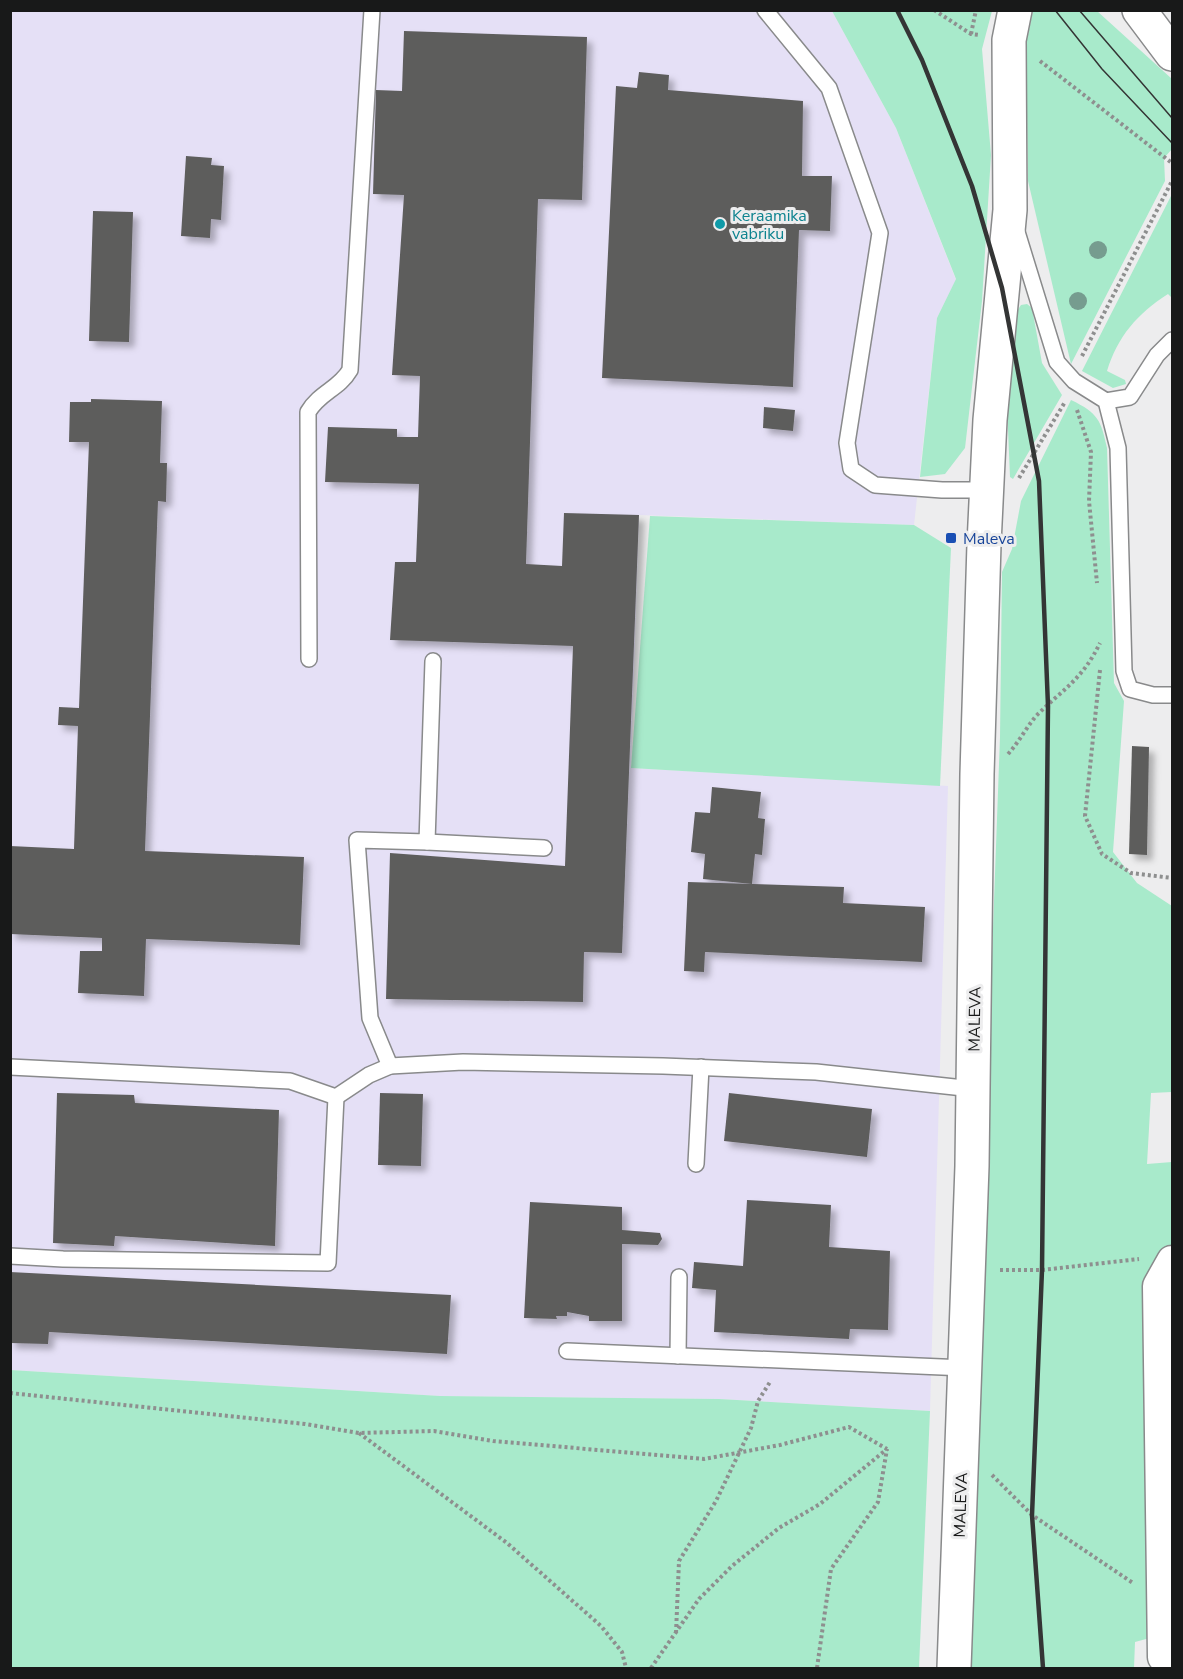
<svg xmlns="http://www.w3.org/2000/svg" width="1183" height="1679" font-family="'Nunito Sans',sans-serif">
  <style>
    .industrial { fill: #e5e0f6 }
    .green { fill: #a8eacb }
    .building { fill: #5d5d5c; filter: url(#shadow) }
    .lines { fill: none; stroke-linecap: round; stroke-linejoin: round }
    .lane-casing { stroke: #898a8b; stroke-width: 18 }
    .street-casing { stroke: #898a8b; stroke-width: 33 }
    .secondary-casing { stroke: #898a8b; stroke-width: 36 }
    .path { stroke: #8e8f8f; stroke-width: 4; stroke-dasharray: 3 3; stroke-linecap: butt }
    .lane { stroke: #fff; stroke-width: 15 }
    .street { stroke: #fff; stroke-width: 30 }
    .secondary { stroke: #fff; stroke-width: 33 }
    .tram { stroke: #343535; stroke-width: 1.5 }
    .rail { stroke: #343535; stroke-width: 4.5 }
    .tree { fill: #769c8f }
    .culture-dot { fill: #0f9aa8; stroke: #ededee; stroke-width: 2 }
    .transit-dot { fill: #1a4fb4; stroke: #ededee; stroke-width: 2 }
    .labels { text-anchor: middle; stroke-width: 6; stroke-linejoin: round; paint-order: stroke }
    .culture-label { font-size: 16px; fill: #0d838f; stroke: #ededee; text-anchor: start }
    .transit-label { font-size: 16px; fill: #164399; stroke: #ededee; text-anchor: start }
    .street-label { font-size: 16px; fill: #181919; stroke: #ededee }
  </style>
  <defs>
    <filter id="shadow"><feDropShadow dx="5.5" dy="5.5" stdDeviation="3" flood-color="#0004"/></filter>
  </defs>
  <rect width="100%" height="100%" fill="#ededee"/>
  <path class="industrial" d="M10 11H832L896 128 956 280 937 318 914 525 639 515 631 768 948 786 930 1411 719 1399 440 1396 11 1370Z"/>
  <g class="green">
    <path d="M832 11H992L982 49 991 155 982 301 965 448 945 474 920 477 937 318 956 279 896 128Z"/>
    <path d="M1033 11H1097L1172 79V149L1164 158 1165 181 1071 364 1028 181 1026 44Z"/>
    <path d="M1172 194V298L1168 294C1137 314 1118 336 1107 371L1125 380 1126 384 1113 388 1082 371Z"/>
    <path d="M1027 304 1032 308 1042 363 1062 395 1013 479 1010 477 1007 405 1017 311 1021 305Z"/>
    <path d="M1071 400C1098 413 1101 420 1107 448L1114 683 1124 701 1113 852 1137 883 1172 906V1092L1151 1093 1147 1164 1172 1162V1632L1135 1642 1134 1668H966L1000 737 1002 572 1012 549 1021 501Z"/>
    <path d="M650 516 914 525 951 548 940 786 631 768Z"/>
    <path d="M10 1370 440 1396 719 1399 930 1411 919 1668H11Z"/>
  </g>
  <g class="building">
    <path d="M404 31 587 37 582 200 538 199 526 564 562 566 564 513 639 515 622 953 584 952 583 1002 386 999 390 853 565 866 573 646 390 640 395 562H416L419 484 325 482 328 427 397 429V437H418L420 376 392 375 404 195 373 194 376 90 402 91Z"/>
    <path d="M639 72 669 75 668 90 803 101 802 176H832L830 231 799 230 793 387 602 378 616 86 637 88Z"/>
    <path d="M186 156 212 158 211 165 224 166 221 220 211 219 210 238 181 236Z"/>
    <path d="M93 211 133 212 129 342 89 341Z"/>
    <path d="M91 399 162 401 160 463H167L166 502 158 501 145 851 304 857 300 945 146 939 144 996 78 993 80 951H102V938L10 934V846L74 849 78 726 58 725 59 707 79 708 89 442H69L70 402H91Z"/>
    <path d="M764 407 795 410 793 431 763 428Z"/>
    <path d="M1132 746 1149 747 1147 855 1129 854Z"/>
    <path d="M712 787 761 792 758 818 765 819 762 855 755 854 752 884 703 879 705 854 691 852 695 812 710 813Z"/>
    <path d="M688 882 844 887 843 903 925 907 922 962 705 952 704 972 684 971Z"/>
    <path d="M57 1093 134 1095 135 1103 279 1110 275 1246 115 1236 114 1246 53 1243Z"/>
    <path d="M380 1093 423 1094 421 1166 378 1165Z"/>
    <path d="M729 1093 872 1109 867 1157 724 1141Z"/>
    <path d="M747 1200 831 1205 829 1247 890 1251 888 1330 850 1329 849 1339 714 1332 716 1290 692 1288 694 1262 743 1266Z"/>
    <path d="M530 1202 622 1207V1230L660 1233 662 1239 658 1245 622 1244V1321H589V1316L567 1312V1316H556L557 1319 524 1318Z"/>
    <path d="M10 1272 451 1295 447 1354 49 1332 48 1344 10 1343Z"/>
  </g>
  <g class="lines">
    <g class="lane-casing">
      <g id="lane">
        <path d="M765 10 829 88 880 233 847 443 851 469 875 485 942 490H987"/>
        <path d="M1017 232 1057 362 1074 381 1106 401 1118 448 1124 671 1130 689 1153 695H1172"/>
        <path d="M1106 401 1130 397 1157 355 1172 340"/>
        <path d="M309 659 308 412C320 392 339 389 350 370L372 10"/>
        <path d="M427 842 544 848"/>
        <path d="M390 1066 370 1018 357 840 427 842 433 661"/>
        <path d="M10 1067 290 1081 336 1097 369 1075 390 1066 463 1062 663 1066 816 1072 973 1089"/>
        <path d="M696 1164 701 1067"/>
        <path d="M10 1256 63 1259 328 1263 336 1097"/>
        <path d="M567 1351 965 1368"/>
        <path d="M678 1356 679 1277"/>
      </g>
    </g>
    <g class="street-casing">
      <path id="street" d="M1163 1657 1158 1286 1172 1261"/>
    </g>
    <g class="secondary-casing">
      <g id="secondary">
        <path d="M1139 10 1172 54"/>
        <path d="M954 1668 972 1166 977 774 984 544 990 420 1010 210 1009 40 1015 10"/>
      </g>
    </g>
    <g class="path">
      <path d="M934 10 971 34 979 35"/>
      <path d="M971 34 976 10"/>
      <path d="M1040 61 1172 163"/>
      <path d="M1082 356 1172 181"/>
      <path d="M1077 410 1091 452 1089 501 1097 583"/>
      <path d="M1019 478 1065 402"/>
      <path d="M1100 670 1085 816 1102 854 1131 873 1172 878"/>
      <path d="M1008 754C1019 742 1026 728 1036 716 1063 689 1082 680 1100 643"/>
      <path d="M1000 1270H1042L1139 1259"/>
      <path d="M10 1393 305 1424 359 1433 434 1431 493 1441 704 1459 780 1445 849 1427 887 1449"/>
      <path d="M359 1433 507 1543 601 1626 622 1652 626 1668"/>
      <path d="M992 1475 1032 1515 1133 1583"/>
      <path d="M676 1633 679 1561 716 1501 751 1428 758 1401 770 1382"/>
      <path d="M651 1668 699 1599 732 1566 779 1528 820 1504 887 1449"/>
      <path d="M817 1668 831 1569 878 1502 887 1449"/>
    </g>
    <use href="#lane" class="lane"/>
    <use href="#street" class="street"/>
    <use href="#secondary" class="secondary"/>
    <g class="tram">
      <path d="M1055 10 1102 69 1172 143"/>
      <path d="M1079 10 1172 118"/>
    </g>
    <path class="rail" d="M897 10 922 60 972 186 1002 288 1039 481 1048 706 1042 1270 1032 1515 1043 1668"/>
  </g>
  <g class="tree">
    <circle cx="1098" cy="250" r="9"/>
    <circle cx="1078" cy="301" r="9"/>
  </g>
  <circle class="culture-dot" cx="720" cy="224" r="6"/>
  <rect class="transit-dot" x="945" y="532" width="12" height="12" rx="3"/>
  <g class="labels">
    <g class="culture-label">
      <text x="732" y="221">Keraamika<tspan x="732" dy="18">vabriku</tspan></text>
    </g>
    <g class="transit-label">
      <text x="963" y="544">Maleva</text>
    </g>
    <g class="street-label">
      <text transform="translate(974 1019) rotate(-89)" y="6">MALEVA</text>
      <text transform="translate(960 1505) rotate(-88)" y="6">MALEVA</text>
    </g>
  </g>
  <rect width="1183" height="1679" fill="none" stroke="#181919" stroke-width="24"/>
</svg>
